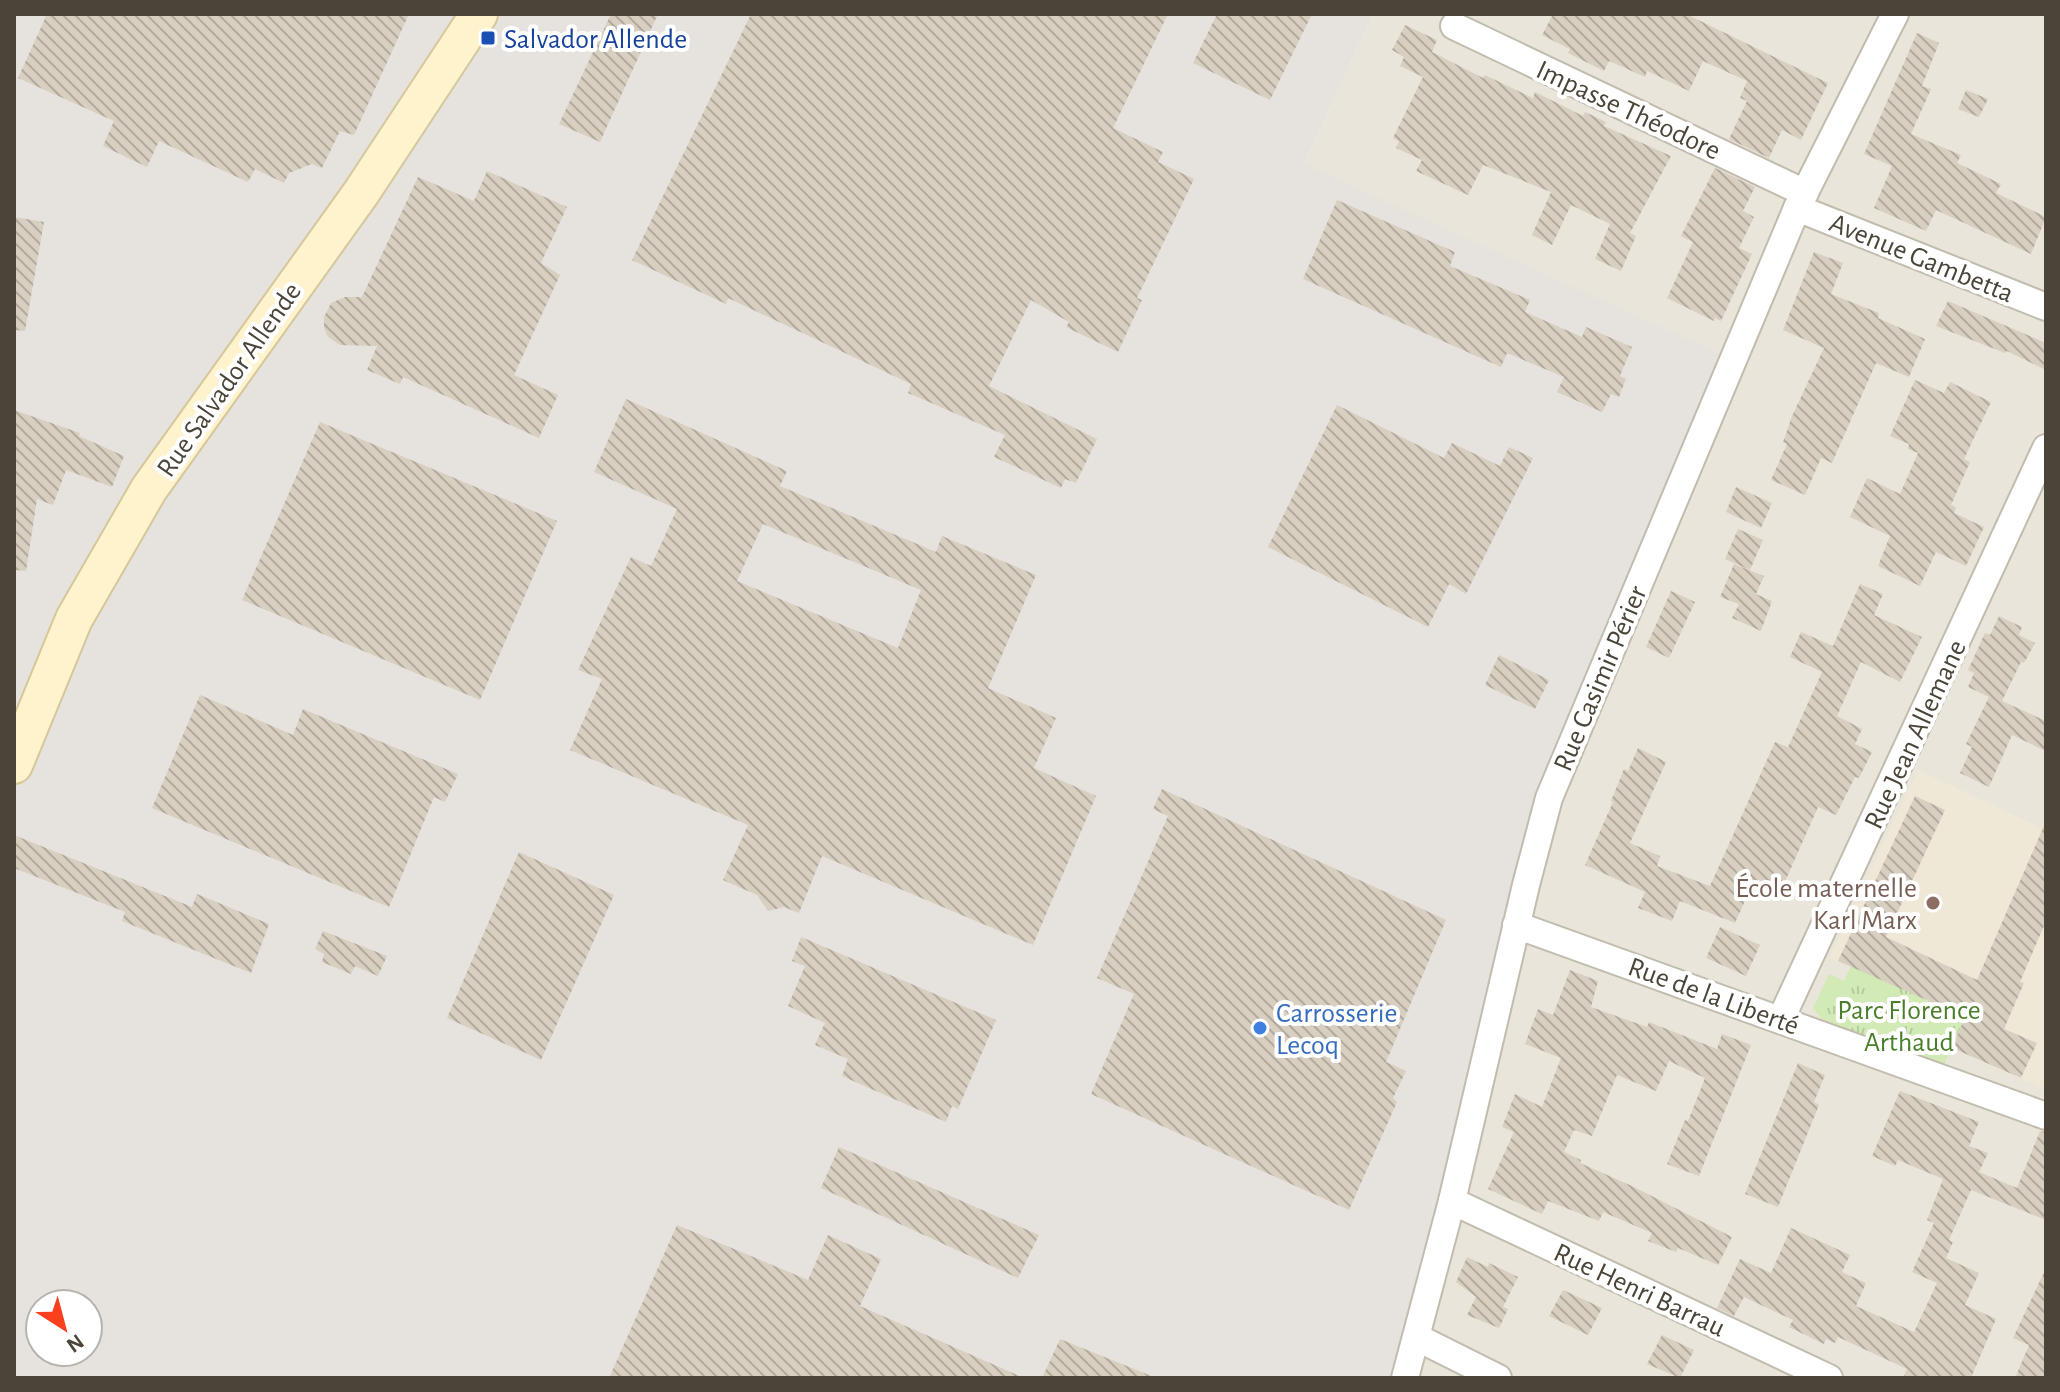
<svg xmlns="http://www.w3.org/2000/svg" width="2060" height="1392" font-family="'Alegreya Sans',sans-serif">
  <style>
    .residential { fill: #eae5da }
    .industrial { fill: #e6e2dd; fill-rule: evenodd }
    .education { fill: #efe8d6 }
    .park { fill: url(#park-tufts) }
    .building { fill: url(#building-back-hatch); fill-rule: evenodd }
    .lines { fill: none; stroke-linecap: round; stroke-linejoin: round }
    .street-casing { stroke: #c2bbae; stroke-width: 30 }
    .secondary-casing { stroke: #d6c79b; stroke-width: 40 }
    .street { stroke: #fff; stroke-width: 26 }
    .secondary { stroke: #fff3cd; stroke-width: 36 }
    .transit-dot { fill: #1a4fb4; stroke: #fff; stroke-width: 3 }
    .education-dot { fill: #8d6e63; stroke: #fff; stroke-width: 3 }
    .shop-dot { fill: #3f7fe0; stroke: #fff; stroke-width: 3 }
    .labels { text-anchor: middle; stroke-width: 8; stroke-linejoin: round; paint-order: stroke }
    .transit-label { font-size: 28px; fill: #164399; stroke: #fff; text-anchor: start }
    .street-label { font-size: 28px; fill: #4b4439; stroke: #fff }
    .education-label { font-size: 28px; fill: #785e54; stroke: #fff; text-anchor: end }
    .park-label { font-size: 28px; fill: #4a7f2a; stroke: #fff }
    .shop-label { font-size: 28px; fill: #366cbe; stroke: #fff; text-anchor: start }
  </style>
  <defs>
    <pattern id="park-tufts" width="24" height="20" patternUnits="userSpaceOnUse" patternTransform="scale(2)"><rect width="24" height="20" fill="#d2eab5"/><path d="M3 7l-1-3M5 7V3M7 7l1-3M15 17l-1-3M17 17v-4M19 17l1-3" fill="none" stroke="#b6ca9c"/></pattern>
    <pattern id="building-back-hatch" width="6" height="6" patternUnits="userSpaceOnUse" patternTransform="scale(2)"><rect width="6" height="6" fill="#d8cfc1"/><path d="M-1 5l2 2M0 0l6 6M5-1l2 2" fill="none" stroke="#b1aa9e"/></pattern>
  </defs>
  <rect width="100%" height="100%" fill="#f6f3ec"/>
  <path class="residential" d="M1373 14H2046V1378H1404L1304 164Z"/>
  <path class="industrial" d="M14 14H1373L1304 164 1733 360 1549 798 1404 1378H14ZM40 1304H88V1352H40Z"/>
  <path class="education" d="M1918 770 2046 830V1090L1952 1048 1965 1018 1829 958Z"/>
  <path class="park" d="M1851 966 1965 1017 1941 1072 1821 1018 1813 1008 1829 974 1844 981Z"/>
  <g class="building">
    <path d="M47 14H409L354 135 340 131 322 168 312 164 289 173 284 183 255 169 248 182 159 141 147 167 103 146 114 121 18 78Z"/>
    <path d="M611 14H658L600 142 559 124Z"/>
    <path d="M751 14H1168L1113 128 1163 152 1158 162 1194 179 1137 298 1142 300 1118 352 1066 327 1069 322 1031 300 989 386 1097 439 1076 483 1065 479 1061 488 994 457 1005 435 908 393 911 384 728 298 726 304 632 260Z"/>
    <path d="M1217 14H1312L1270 100 1193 63Z"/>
    <path d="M1553 14H1686L1828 83 1801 140 1782 130 1769 158 1729 139 1747 101 1740 98 1747 81 1703 61 1689 91 1647 71 1645 77 1609 61 1604 71 1568 53 1570 49 1542 35Z"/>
    <path d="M1405 25 1437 40 1432 52 1483 78 1485 75 1533 98 1535 92 1583 116 1585 112 1606 122 1604 126 1671 156 1630 233 1636 236 1621 271 1595 259 1610 224 1571 205 1552 245 1532 235 1551 192 1483 165 1468 195 1416 171 1422 160 1396 148 1399 141 1393 138 1423 77 1400 66 1404 57 1392 50Z"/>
    <path d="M1917 33 1939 43 1922 86 1931 89 1911 134 1961 155 1957 163 2001 184 1996 193 2046 217 2031 254 1936 210 1926 231 1874 208 1892 166 1864 154Z"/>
    <path d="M1966 90 1988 99 1979 117 1958 109Z"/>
    <path d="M1715 168 1755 187 1743 211 1754 217 1739 248 1752 254 1721 321 1715 318 1714 321 1667 298 1693 242 1681 236Z"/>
    <path d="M487 171 567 207 541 263 560 275 514 375 558 395 539 438 403 377 400 384 367 370 377 346 340 345 328 337 324 328V317L331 303 345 297H362L418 177 474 201Z"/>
    <path d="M1337 200 1455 252 1450 266 1530 300 1525 312 1582 337 1586 327 1632 347 1620 376 1626 379 1619 397 1611 394 1602 412 1557 392 1564 377 1507 353 1501 367 1303 279Z"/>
    <path d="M14 217 44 222 25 331 14 330Z"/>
    <path d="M1814 252 1843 263 1831 294 1879 313 1878 318 1925 339 1909 377 1876 363 1832 463 1821 458 1805 495 1771 480 1787 444 1783 442 1792 416 1824 348 1783 330Z"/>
    <path d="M1948 301 2046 343V370L2007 351 2005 353 1936 326Z"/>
    <path d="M1915 380 1944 393 1950 382 1991 402 1964 459 1970 462 1951 505 1956 507 1954 513 1984 527 1966 566 1936 552 1920 586 1878 566 1890 536 1850 517 1867 478 1900 494 1918 453 1908 449 1909 444 1890 436Z"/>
    <path d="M626 399 787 471 780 486 936 552 942 536 1036 575 988 688 1056 718 1034 768 1096 796 1033 945 822 856 799 913 784 907 768 911 757 895 723 880 748 825 570 750 602 679 578 670 631 557 651 566 677 509 594 472ZM763 524 921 590 898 648 737 581Z"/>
    <path d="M1337 405 1444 458 1452 443 1500 466 1509 447 1533 458 1466 594 1449 584 1428 627 1268 547Z"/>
    <path d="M14 410 80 433 79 436 124 456 112 487 66 470 53 505 37 499 26 571 14 570Z"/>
    <path d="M320 422 557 521 480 700 242 600Z"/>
    <path d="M1736 487 1772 503 1761 528 1726 512Z"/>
    <path d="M1738 529 1763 540 1750 570 1725 559Z"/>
    <path d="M1734 564 1764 576 1756 594 1772 601 1761 631 1732 618 1739 604 1720 597Z"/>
    <path d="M1860 584 1883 594 1874 615 1922 637 1900 682 1861 662 1837 716 1862 729 1855 744 1872 752 1859 778 1855 777 1836 815 1818 807 1780 893 1754 881 1735 923 1680 901 1672 921 1638 908 1645 892 1585 865 1613 802 1611 801 1624 769 1628 771 1638 748 1666 762 1630 843 1660 856 1657 866 1710 886 1775 742 1788 747 1822 672 1790 657 1801 632 1833 646Z"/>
    <path d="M1671 591 1695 602 1669 658 1646 647Z"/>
    <path d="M1999 616 2022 627 2019 635 2035 643 2024 663 2021 662 2002 701 2046 721V751L2012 735 1989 787 1960 773 1972 747 1966 744 1989 697 1968 687 1974 673 1968 670 1985 633 1990 635Z"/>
    <path d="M1499 655 1549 680 1535 709 1485 685Z"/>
    <path d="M200 695 293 735 303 709 458 774 445 802 434 797 389 907 152 808Z"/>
    <path d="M1162 789 1446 920 1386 1062 1406 1071 1393 1098 1397 1102 1349 1210 1091 1094 1134 994 1097 978 1168 816 1153 809Z"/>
    <path d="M1915 796 1945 810 1886 937 1977 980 2046 821V921L2020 982 2024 983 2004 1029 2037 1043 2021 1078 1952 1048 1965 1017 1838 961Z"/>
    <path d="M14 835 192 907 197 894 269 924 251 973 122 921 125 912 14 868Z"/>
    <path d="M519 852 614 895 541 1060 447 1018Z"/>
    <path d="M1720 927 1760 945 1746 976 1706 958Z"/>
    <path d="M323 931 387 956 378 976 355 966 351 974 322 962 324 954 315 949Z"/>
    <path d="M801 937 996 1020 958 1109 952 1106 946 1122 842 1076 848 1059 815 1045 825 1023 788 1006 805 966 792 961Z"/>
    <path d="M1570 970 1598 981 1591 1007 1647 1027 1649 1022 1717 1049 1722 1034 1751 1045 1699 1176 1667 1164 1685 1120 1688 1121 1705 1078 1669 1061 1656 1091 1617 1075 1592 1136 1574 1130 1564 1152 1581 1160 1580 1163 1632 1186 1732 1237 1718 1265 1678 1248 1676 1252 1648 1241 1652 1233 1603 1212 1599 1221 1548 1201 1542 1214 1488 1189 1514 1132 1502 1127 1515 1094 1542 1107 1561 1058 1525 1044 1538 1009 1553 1015Z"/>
    <path d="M1798 1063 1825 1075 1814 1102 1819 1105 1778 1207 1745 1194Z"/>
    <path d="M1900 1091 1979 1122 1969 1146 1988 1153 1979 1172 2017 1188 2040 1131 2046 1132V1220L1971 1190 1949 1240 1953 1242 1946 1258 1979 1273 1965 1305 1996 1319 1971 1378H1903L1907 1369 1838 1337 1835 1343 1826 1339 1824 1344 1789 1327 1793 1320 1744 1297 1734 1316 1717 1308 1740 1259 1771 1273 1791 1228 1850 1255 1842 1272 1866 1283 1856 1306 1914 1332 1937 1283 1912 1272 1934 1223 1927 1220 1943 1179 1898 1160 1895 1166 1872 1156Z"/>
    <path d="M839 1147 1039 1235 1018 1278 821 1188Z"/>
    <path d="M677 1225 808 1280 828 1235 881 1259 860 1306 1024 1378H609Z"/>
    <path d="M1467 1257 1488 1267 1489 1263 1518 1277 1503 1307 1508 1309 1499 1328 1467 1315 1476 1297 1456 1282Z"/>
    <path d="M2046 1268V1378H2015L2029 1345 2013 1338Z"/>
    <path d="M1563 1290 1602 1308 1588 1335 1549 1316Z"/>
    <path d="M1662 1335 1694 1350 1680 1378 1647 1364Z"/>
    <path d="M1060 1339 1154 1377V1378H1042Z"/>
  </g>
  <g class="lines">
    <g class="street-casing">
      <g id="street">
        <path d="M1454 26 1805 193"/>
        <path d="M1797 208 2046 307"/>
        <path d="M1516 925 2046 1116"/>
        <path d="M1781 1019 2046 448"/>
        <path d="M1452 1201 1829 1378"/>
        <path d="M1416 1337 1498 1378"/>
        <path d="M1405 1378 1452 1201 1526 885 1549 798 1797 208 1895 14"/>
      </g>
    </g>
    <g class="secondary-casing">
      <path id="secondary" d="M14 765 74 619 149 489 361 193 479 14"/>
    </g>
    <use href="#street" class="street"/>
    <use href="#secondary" class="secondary"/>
  </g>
  <rect class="transit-dot" x="480" y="30" width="16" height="16" rx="4"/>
  <circle class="education-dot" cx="1933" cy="903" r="8"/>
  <circle class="shop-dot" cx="1260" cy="1028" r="8"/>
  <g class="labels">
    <g class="transit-label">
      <text x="504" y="48">Salvador Allende</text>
    </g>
    <g class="street-label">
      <text transform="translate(1629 109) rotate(25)" y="10">Impasse Théodore</text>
      <text transform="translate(1922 257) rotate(22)" y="10">Avenue Gambetta</text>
      <text transform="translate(228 379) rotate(-55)" y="10">Rue Salvador Allende</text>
      <text transform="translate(1599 678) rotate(-67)" y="10">Rue Casimir Périer</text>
      <text transform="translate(1914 734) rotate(-65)" y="10">Rue Jean Allemane</text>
      <text transform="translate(1714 995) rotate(20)" y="10">Rue de la Liberté</text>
      <text transform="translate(1640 1289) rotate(25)" y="10">Rue Henri Barrau</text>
    </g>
    <g class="education-label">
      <text x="1917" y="897">École maternelle<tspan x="1917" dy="32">Karl Marx</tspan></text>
    </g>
    <g class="park-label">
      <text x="1909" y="1019">Parc Florence<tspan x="1909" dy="32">Arthaud</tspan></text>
    </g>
    <g class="shop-label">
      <text x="1276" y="1022">Carrosserie<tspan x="1276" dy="32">Lecoq</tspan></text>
    </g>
  </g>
  <rect width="2060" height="1392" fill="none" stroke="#4b4439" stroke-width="32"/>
  <g transform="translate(64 1328) rotate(144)"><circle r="38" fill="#ffffff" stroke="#b7b4b0" stroke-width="2"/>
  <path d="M0-6L14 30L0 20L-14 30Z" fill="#fc3f1d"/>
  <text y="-12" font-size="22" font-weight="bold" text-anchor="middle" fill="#4b4439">N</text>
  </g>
</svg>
